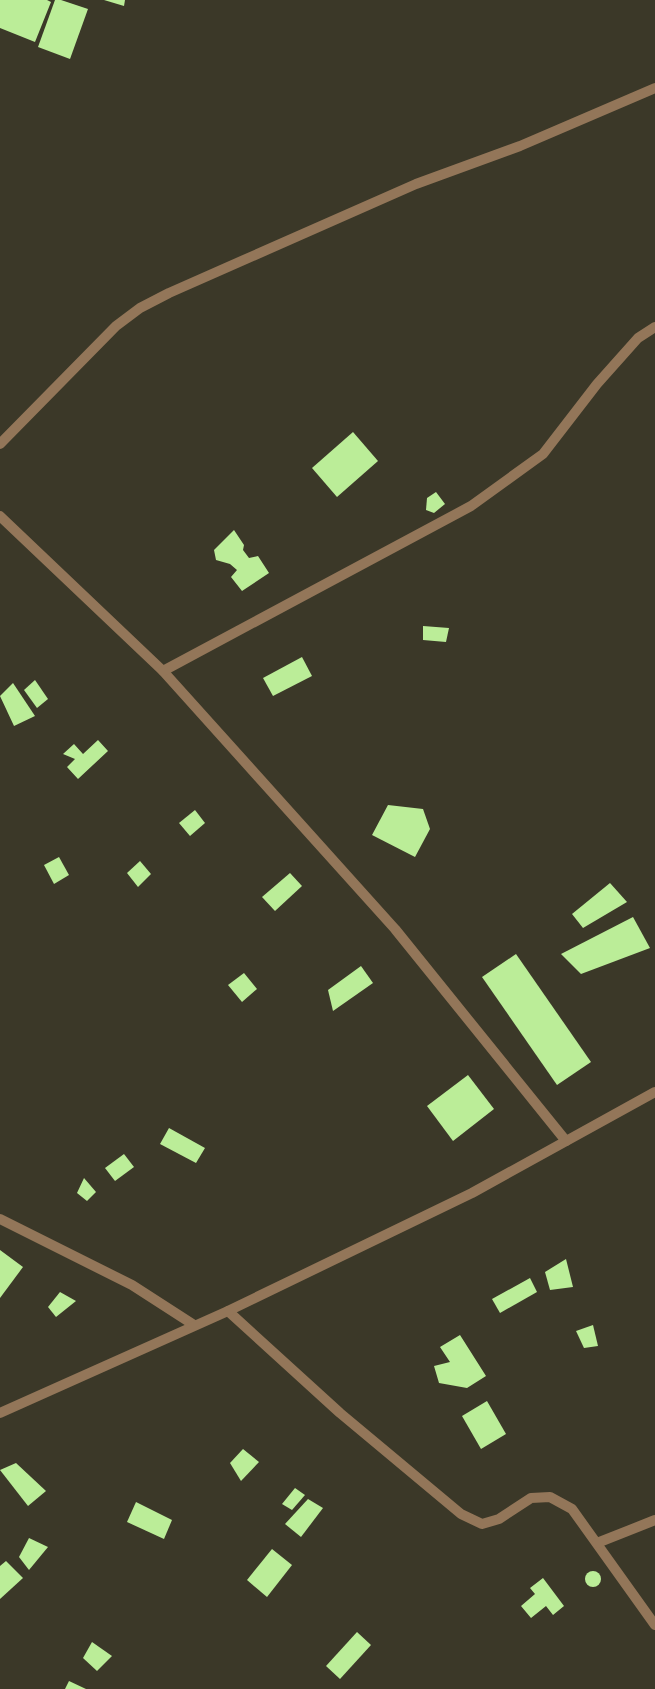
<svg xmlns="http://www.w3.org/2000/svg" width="655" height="1689" font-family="Commissioner,sans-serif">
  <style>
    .building { fill: #bbed98 }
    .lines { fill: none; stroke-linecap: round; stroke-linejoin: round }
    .minor { stroke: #937659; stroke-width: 10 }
  </style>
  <rect width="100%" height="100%" fill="#3b3828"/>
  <g class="building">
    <path d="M0 0H47L51 2 35 42 0 28Z"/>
    <path d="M55 0H61L88 9 70 59 38 47Z"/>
    <path d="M104 0H125L124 6Z"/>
    <path d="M353 432 378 461 337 497 312 468Z"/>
    <path d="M436 492 445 504 434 513 426 510 427 498Z"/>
    <path d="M234 530 244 545 243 550 249 558 258 556 269 573 242 591 231 577 237 570 230 564 216 560 214 550Z"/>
    <path d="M423 626 449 628 446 642 423 640Z"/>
    <path d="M302 657 312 676 273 696 263 678Z"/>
    <path d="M35 680 48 699 37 708 24 690Z"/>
    <path d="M13 683 35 716 14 726 0 696Z"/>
    <path d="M98 740 108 751 78 779 67 767 75 759 63 754 74 744 83 754Z"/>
    <path d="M388 805 423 809 430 829 415 857 372 835Z"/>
    <path d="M195 810 205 823 190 836 179 823Z"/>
    <path d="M59 857 69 875 54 884 44 865Z"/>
    <path d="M140 861 151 874 138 887 127 873Z"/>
    <path d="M290 873 302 886 275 911 262 897Z"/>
    <path d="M610 883 627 902 583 928 572 914Z"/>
    <path d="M633 917 650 948 581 974 561 954Z"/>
    <path d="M516 954 591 1062 557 1085 482 977Z"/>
    <path d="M361 966 373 983 333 1011 328 990Z"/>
    <path d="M244 973 257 989 242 1002 228 985Z"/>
    <path d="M468 1075 494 1109 453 1141 427 1106Z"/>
    <path d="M169 1128 205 1148 196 1163 160 1144Z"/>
    <path d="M124 1154 134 1167 115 1181 105 1168Z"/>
    <path d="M84 1178 96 1192 87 1201 77 1193Z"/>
    <path d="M0 1250 23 1267 0 1298Z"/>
    <path d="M566 1259 573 1287 550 1290 545 1272Z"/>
    <path d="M530 1278 537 1292 500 1313 492 1299Z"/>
    <path d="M60 1292 76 1301 56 1317 48 1307Z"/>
    <path d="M593 1325 598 1346 584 1348 576 1331Z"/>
    <path d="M460 1335 486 1376 467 1388 439 1383 434 1366 450 1362 440 1347Z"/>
    <path d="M487 1401 506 1434 481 1449 462 1416Z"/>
    <path d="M243 1449 259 1462 241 1481 230 1463Z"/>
    <path d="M16 1463 46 1491 28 1506 0 1470Z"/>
    <path d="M295 1488 305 1495 292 1510 282 1504Z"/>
    <path d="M308 1499 323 1508 301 1537 285 1524Z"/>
    <path d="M136 1502 172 1520 164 1539 127 1522Z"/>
    <path d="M29 1538 48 1547 29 1570 19 1557Z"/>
    <path d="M272 1549 292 1565 267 1597 247 1580Z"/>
    <path d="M6 1561 23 1578 0 1599V1566Z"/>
    <circle cx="593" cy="1579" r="8"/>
    <path d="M543 1578 564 1606 553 1615 546 1606 531 1618 521 1606 535 1594 530 1588Z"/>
    <path d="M357 1632 371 1645 340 1679 326 1666Z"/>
    <path d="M92 1642 112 1656 97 1671 83 1658Z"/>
    <path d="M69 1681 86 1689H65Z"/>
  </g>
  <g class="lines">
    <g class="minor">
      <path d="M0 444 116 326 140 308 169 293 416 184 520 146 655 88"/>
      <path d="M0 516 163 671 395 929 566 1141"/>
      <path d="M163 671 471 506 543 454 597 384 638 338 655 327"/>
      <path d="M0 1219 132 1285 194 1325"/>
      <path d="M228 1311 340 1413 461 1514 482 1524 499 1519 531 1498 550 1497 572 1509 655 1625"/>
      <path d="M0 1413 228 1311 472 1193 655 1092"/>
      <path d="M597 1543 655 1520"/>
    </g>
  </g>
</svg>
